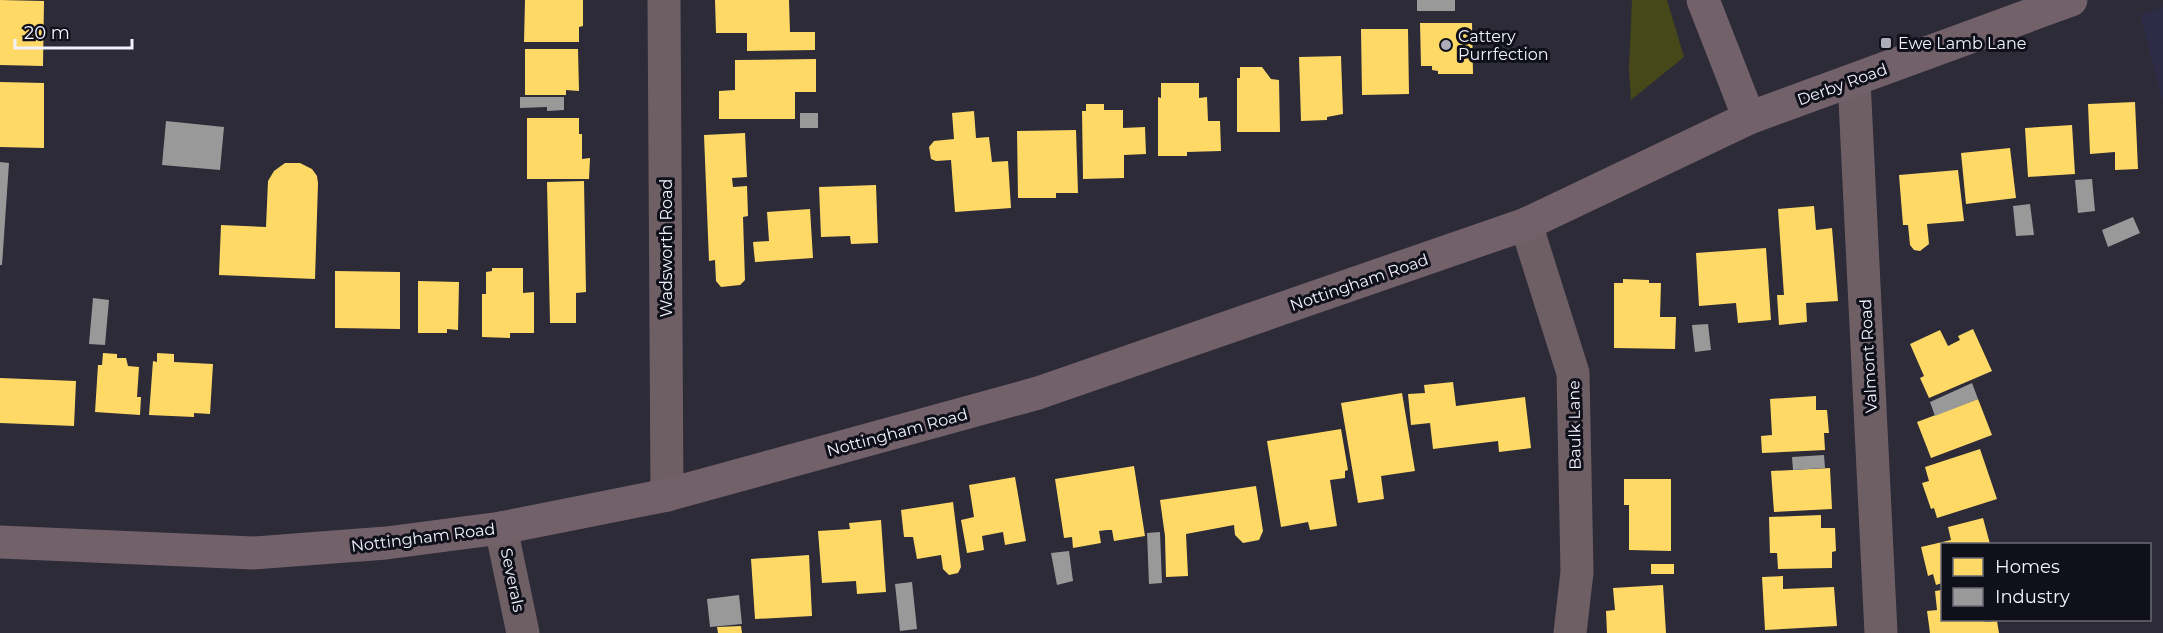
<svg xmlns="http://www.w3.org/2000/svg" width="2163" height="633" font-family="Montserrat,sans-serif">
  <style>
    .built { fill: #2e2b47 }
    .green { fill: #464819 }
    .homes { fill: #ffd966 }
    .industry { fill: #999 }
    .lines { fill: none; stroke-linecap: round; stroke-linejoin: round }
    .street { stroke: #6e5f65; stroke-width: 33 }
    .secondary { stroke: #726169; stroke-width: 33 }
    .poi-dot { fill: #adacb9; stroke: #10101b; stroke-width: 2 }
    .labels { text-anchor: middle; stroke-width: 6; stroke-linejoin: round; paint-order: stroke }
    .poi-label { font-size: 16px; fill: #f2f2ff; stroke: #10101b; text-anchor: start }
    .street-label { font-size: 16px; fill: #f2f2ff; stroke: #10101b }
  </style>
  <rect width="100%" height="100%" fill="#2c2b37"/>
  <path class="built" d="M2163 7V103L2140 15Z"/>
  <path class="green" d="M1632 0H1667L1684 57 1631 100 1629 68Z"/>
  <g class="homes">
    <path d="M0 0 44 1 43 66 0 65Z"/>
    <path d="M525 0H583V26L579 27V42H524Z"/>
    <path d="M715 0H789L790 32H815V50L747 51V33H716Z"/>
    <path d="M1420 23H1472L1473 74H1438V71L1432 70V66H1421Z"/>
    <path d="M1361 29H1408L1409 94 1362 95Z"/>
    <path d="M525 49H578L579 91 566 90V95H525Z"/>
    <path d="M1341 56 1343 114 1327 117V120L1301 121 1299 57Z"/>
    <path d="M816 59V92H795V119H719V91L735 90V60Z"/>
    <path d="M1240 67H1262L1271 79 1279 80 1280 132H1237V78H1240Z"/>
    <path d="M0 82 44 83V148L0 147Z"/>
    <path d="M1161 83H1199V98L1207 97 1208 121H1220L1221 151 1187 152V156H1158V97L1161 98Z"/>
    <path d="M2135 102 2138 169 2115 170V152L2090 154 2088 104Z"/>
    <path d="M1086 104H1104V110H1123V128L1145 127 1146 154 1124 155V178L1083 179 1082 111H1086Z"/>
    <path d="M974 111 976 138 989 137 992 162 1008 161 1011 208 955 212 951 160 936 161 931 159 929 147 934 141 954 139 952 113Z"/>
    <path d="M527 118H579V134H582V159L590 158 589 179H527Z"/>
    <path d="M2072 125 2075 174 2028 177 2025 128Z"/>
    <path d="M1076 130 1078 193H1056V198H1018L1017 131Z"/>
    <path d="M745 133 747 177 732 178 733 187 747 186 748 216 743 217 745 280 740 285 721 287 716 281 715 260 709 261 704 135Z"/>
    <path d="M2010 148 2016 198 1966 204 1961 153Z"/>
    <path d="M285 163H300L312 169 317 176 318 183 315 279 219 275 221 225 266 227 268 181 274 171Z"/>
    <path d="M1958 170 1964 221 1927 224 1929 244 1920 251 1914 250 1910 245 1908 225H1903L1899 175Z"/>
    <path d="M584 181 586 292 576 293V323H550L547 182Z"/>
    <path d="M876 185 878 243 851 244 850 236 821 237 819 187Z"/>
    <path d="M1814 206 1816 230 1832 228 1838 301 1806 303 1807 322 1779 325 1777 295H1784L1778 209Z"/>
    <path d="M810 209 813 258 755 262 753 242 769 241 767 212Z"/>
    <path d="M1766 248 1771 320 1738 323 1736 303 1699 306 1696 253Z"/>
    <path d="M492 268H523V293L534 292V333H510V338L482 337V294H486V272L492 271Z"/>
    <path d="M335 271 400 272V329L335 328Z"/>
    <path d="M1623 279 1649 280V283H1661L1660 317H1676L1675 349 1614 348V283H1623Z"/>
    <path d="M418 281 459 282 458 330 447 329V333H418Z"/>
    <path d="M1973 329 1992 371 1929 398 1920 378 1924 376 1910 344 1940 330 1948 346 1960 340 1958 336Z"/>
    <path d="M103 353 117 354V358H126L128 366 139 367 137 397H141L140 415 95 412 98 365H102Z"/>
    <path d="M157 353 174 354V362L213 364 210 414 194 413V417L149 415 153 361 157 362Z"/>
    <path d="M0 378 76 381 74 426 0 423Z"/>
    <path d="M1453 382 1456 406 1525 397 1531 448 1499 452 1498 441 1433 449 1430 423 1411 425 1408 394 1425 393 1424 385Z"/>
    <path d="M1402 393 1415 471 1381 476 1384 499 1358 503 1341 403Z"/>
    <path d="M1816 396V410H1827L1829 433H1824L1825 450 1762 453 1761 436 1772 435 1770 399Z"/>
    <path d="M1978 399 1992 435 1931 458 1917 422Z"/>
    <path d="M1341 429 1348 470 1345 471V478L1330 480 1337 526 1310 530 1308 522 1281 527 1267 441Z"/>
    <path d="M1980 449 1997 499 1937 518 1934 508 1931 509 1922 483 1929 481 1925 467Z"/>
    <path d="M1134 466 1145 536 1114 541 1112 530H1107L1099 531 1101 543 1073 548 1072 537 1064 538 1055 479Z"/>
    <path d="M1830 468 1832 509 1774 512 1771 471Z"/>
    <path d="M1015 477 1026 541 1005 545 1003 532 982 536 984 550 967 553 961 520 974 517 969 485Z"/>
    <path d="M1624 479H1671V551L1629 550V505H1624Z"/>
    <path d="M1256 486 1263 531 1259 540 1243 543 1235 535 1234 525 1186 534 1188 576 1166 577 1165 536 1160 500Z"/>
    <path d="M953 502 961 567 958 573 949 575 943 569 941 555 917 559 913 537H904L901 510Z"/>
    <path d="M1821 515V528H1835L1836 551 1832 552V568L1778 569 1777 553H1770L1769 517Z"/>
    <path d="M1983 518 1990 544H1942V583L1936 585 1933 574 1928 576 1921 547 1951 540 1948 527Z"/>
    <path d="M881 520 886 592 857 594 856 581 822 583 818 531 850 529 849 523Z"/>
    <path d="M809 555 812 616 755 619 751 559Z"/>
    <rect x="1651" y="564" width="23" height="10"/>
    <path d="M1783 576V589L1834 587 1837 626 1765 630 1762 577Z"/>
    <path d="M1663 585 1666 633H1607L1606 611 1615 610 1613 588Z"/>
    <path d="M1942 590V620H1984L1985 622 1997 621 1999 633H1930L1927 611 1937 610 1935 591Z"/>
    <path d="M741 626 742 633H718L717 627Z"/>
  </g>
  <g class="industry">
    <rect x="1417" y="0" width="38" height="11"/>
    <path d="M520 97H564V110L547 111V107L520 108Z"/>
    <rect x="800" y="113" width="18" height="15"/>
    <path d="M166 121 224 127 220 170 162 165Z"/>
    <path d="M0 162 9 163 2 265H0Z"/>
    <path d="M2092 179 2095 211 2078 213 2075 180Z"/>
    <path d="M2030 204 2034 235 2016 236 2013 206Z"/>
    <path d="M2133 217 2140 233 2108 247 2102 230Z"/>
    <path d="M93 298 109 300 105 345 89 344Z"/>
    <path d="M1708 324 1711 350 1695 352 1692 325Z"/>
    <path d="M1972 383 1978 399 1935 416 1930 402Z"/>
    <path d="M1824 455 1825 468 1793 470 1792 457Z"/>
    <path d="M1160 532 1162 583 1149 584 1147 533Z"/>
    <path d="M1069 551 1073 581 1057 585 1051 553Z"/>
    <path d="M912 582 917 629 900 631 895 584Z"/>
    <path d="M739 595 742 624 710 627 707 599Z"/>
  </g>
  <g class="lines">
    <g class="street">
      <path d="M664 0 667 495"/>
      <path d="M1854 80 1881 633"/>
      <path d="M1526 224 1573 373 1577 572 1570 633"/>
      <path d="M501 528 523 633"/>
    </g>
    <g class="secondary">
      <path d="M1703 0 1749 118"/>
      <path d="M0 542 253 553 386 543 501 528 667 495 1038 393 1526 224 1749 118 2071 0"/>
    </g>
  </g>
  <g class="poi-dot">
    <rect x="1880" y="37" width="12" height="12" rx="3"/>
    <circle cx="1446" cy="45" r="6"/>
  </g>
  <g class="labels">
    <g class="poi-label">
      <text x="1458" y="42">Cattery<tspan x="1458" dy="18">Purrfection</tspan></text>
      <text x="1898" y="49">Ewe Lamb Lane</text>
    </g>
    <g class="street-label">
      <text transform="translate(1842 84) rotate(-20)" y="6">Derby Road</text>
      <text transform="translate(666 248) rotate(-90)" y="6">Wadsworth Road</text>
      <text transform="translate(1359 282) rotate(-19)" y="6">Nottingham Road</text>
      <text transform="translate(1868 356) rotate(-93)" y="6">Valmont Road</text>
      <text transform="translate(1574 425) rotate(-91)" y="6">Baulk Lane</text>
      <text transform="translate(897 432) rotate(-15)" y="6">Nottingham Road</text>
      <text transform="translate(423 537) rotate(-7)" y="6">Nottingham Road</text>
      <text transform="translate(513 580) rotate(78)" y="6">Severals</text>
    </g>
  </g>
  <rect x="1941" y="543" width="210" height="78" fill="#10101b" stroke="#6a6a76" stroke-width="1.5"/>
  <rect x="1953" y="558" width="30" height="18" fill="#ffd966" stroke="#6a6a76" stroke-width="1.5"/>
  <text x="1995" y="573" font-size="18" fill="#f2f2ff">Homes</text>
  <rect x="1953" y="588" width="30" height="18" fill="#999999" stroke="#6a6a76" stroke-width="1.5"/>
  <text x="1995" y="603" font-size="18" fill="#f2f2ff">Industry</text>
  <path d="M15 39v9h117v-9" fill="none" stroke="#f2f2ff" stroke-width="3"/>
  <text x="24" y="39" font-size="18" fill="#f2f2ff" stroke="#10101b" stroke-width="4.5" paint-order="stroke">20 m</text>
</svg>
